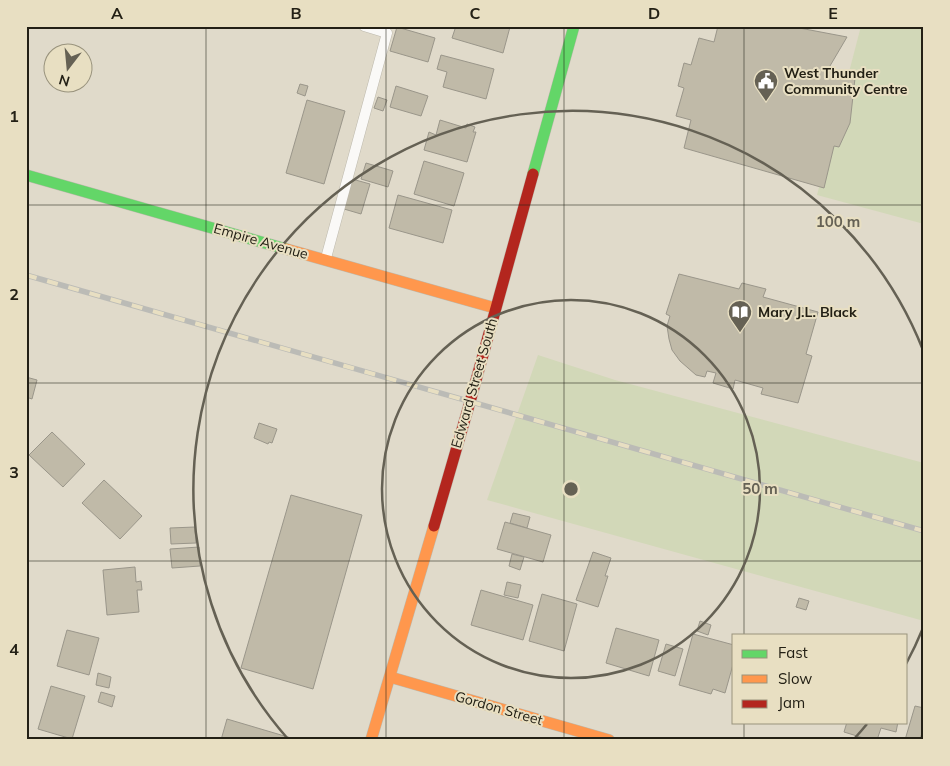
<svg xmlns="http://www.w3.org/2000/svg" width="950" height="766" font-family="Mulish,sans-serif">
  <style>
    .green { fill: #d2d8b8 }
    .building { fill: #c0baa8; stroke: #9a968a }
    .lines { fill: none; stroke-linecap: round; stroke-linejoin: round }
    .lane-casing { stroke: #bdb9ad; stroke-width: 11 }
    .fast-casing { stroke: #bdb9ad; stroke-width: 12 }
    .slow-casing { stroke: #bdb9ad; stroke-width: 12 }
    .jam-casing { stroke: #bdb9ad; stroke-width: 12 }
    .lane { stroke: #faf9f7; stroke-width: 10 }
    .fast { stroke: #63d668; stroke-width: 11 }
    .slow { stroke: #ff974d; stroke-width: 11 }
    .jam { stroke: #b3261e; stroke-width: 11 }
    .rail-casing { stroke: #bbbbb6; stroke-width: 5.5 }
    .rail { stroke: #e8dfc2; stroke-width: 4; stroke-dasharray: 11; stroke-linecap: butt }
    .grid { fill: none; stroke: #232015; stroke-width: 1; stroke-opacity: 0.55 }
    .ring { fill: none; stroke: #656154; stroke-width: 2.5 }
    .labels { text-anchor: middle; stroke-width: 4; stroke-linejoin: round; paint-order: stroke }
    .poi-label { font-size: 14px; font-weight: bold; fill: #232015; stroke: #e8dfc2; text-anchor: start }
    .street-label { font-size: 14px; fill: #232015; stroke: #e8dfc2 }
    .centre { fill: #656154; stroke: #e8dfc2; stroke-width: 2.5 }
    .ring-label { font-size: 15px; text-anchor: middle; font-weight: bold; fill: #656154; stroke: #e8dfc2; stroke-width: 4; stroke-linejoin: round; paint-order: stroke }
    .neatline { fill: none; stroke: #232015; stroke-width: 2 }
    .grid-label { font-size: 16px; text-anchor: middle; font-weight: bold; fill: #232015 }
  </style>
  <rect width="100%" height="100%" fill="#e0daca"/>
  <g class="green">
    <path d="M861 26H924V224L817 195Z"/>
    <path d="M538 355 615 380 924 463V621L487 500Z"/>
  </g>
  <g class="building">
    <path d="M456 26H506L510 27 503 53 452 38Z"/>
    <path d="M718 26H789L847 37 827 71 855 78 850 123 839 147 834 146 824 188 684 148 691 120 676 116 684 88 678 86 684 63 691 65 699 38 714 42Z"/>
    <path d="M397 27 435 38 428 62 390 51Z"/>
    <path d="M441 55 494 69 486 99 443 87 447 72 437 69Z"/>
    <path d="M300 84 308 86 305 96 297 93Z"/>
    <path d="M396 86 428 96 421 116 390 107Z"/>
    <path d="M378 97 387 100 383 111 374 108Z"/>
    <path d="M307 100 345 111 324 184 286 173Z"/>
    <path d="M440 120 466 128 467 124 475 127 473 132H476L467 162 424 150 429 132 436 135Z"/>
    <path d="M424 161 464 173 454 206 414 194Z"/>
    <path d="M366 163 393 171 388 187 361 179Z"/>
    <path d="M352 179 370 184 361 214 344 209Z"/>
    <path d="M398 195 452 210 443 243 389 228Z"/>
    <path d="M679 274 739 289 742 283 766 289 763 297 818 312 806 354 812 356 798 403 761 394 763 388 735 380 733 389 713 383 716 373 707 371 705 377 696 375 680 361 672 350 669 339 667 326 670 316 666 314Z"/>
    <path d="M26 377 37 380 32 399 26 397Z"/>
    <path d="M259 423 277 429 272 443 269 442 268 444 254 438Z"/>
    <path d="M52 432 85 464 63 487 29 455Z"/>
    <path d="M104 480 142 516 120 539 82 503Z"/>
    <path d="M291 495 362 515 313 689 241 668Z"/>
    <path d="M513 513 530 517 527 528 510 523Z"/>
    <path d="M505 522 551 535 543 562 497 549Z"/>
    <path d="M195 527 196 543 171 544 170 528Z"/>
    <path d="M199 547 200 566 172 568 170 549Z"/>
    <path d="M593 552 611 558 605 576H608L598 607 576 600Z"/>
    <path d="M512 554 524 557 520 570 509 566Z"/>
    <path d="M135 567 136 582 141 581 142 590H137L139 612 107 615 103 570Z"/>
    <path d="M507 582 521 585 518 598 504 595Z"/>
    <path d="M481 590 533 605 523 640 471 625Z"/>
    <path d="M542 594 577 604 564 651 529 641Z"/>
    <path d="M799 598 809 601 806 610 796 607Z"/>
    <path d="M700 621 711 625 708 635 697 631Z"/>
    <path d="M616 628 659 640 649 676 606 663Z"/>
    <path d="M67 630 99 638 89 675 57 666Z"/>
    <path d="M693 634 734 645V661L725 693 713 689 711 694 679 685Z"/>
    <path d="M666 644 683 649 675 676 658 671Z"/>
    <path d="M98 673 111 677 109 688 96 685Z"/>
    <path d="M51 686 85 696 72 739 38 729Z"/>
    <path d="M101 692 115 696 112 707 98 702Z"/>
    <path d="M915 706 924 708V726L920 740H905Z"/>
    <path d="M227 719 298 740H221Z"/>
    <path d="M847 722H898L896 732 881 728 877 740H870L844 732Z"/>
    <path d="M924 726V740H920Z"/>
  </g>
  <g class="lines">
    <g class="lane-casing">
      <path id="lane" d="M326 258 387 33 364 26"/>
    </g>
    <g class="fast-casing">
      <g id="fast">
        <path d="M533 174 574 26"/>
        <path d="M26 175 286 249"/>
      </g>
    </g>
    <g class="slow-casing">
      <g id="slow">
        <path d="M286 249 495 308"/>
        <path d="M390 677 609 740"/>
        <path d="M371 740 434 526"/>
      </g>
    </g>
    <g class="jam-casing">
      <path id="jam" d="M434 526 470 402 533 174"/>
    </g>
    <use href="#lane" class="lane"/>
    <use href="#fast" class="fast"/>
    <use href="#slow" class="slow"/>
    <use href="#jam" class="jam"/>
    <g class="rail-casing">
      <path id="rail" d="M26 275 924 531"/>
    </g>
    <use href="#rail" class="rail"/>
  </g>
  <path class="grid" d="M206 26V740M386 26V740M564 26V740M744 26V635M26 205H924M26 383H924M26 561H924M744 722V740"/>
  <g class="ring">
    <circle cx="571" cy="489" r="189"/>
    <path d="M923 628A378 378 0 0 1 906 664M867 724A378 378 0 0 1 854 739M288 739A378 378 0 1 1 923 350"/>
  </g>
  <defs>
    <g id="civic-pin" transform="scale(1.25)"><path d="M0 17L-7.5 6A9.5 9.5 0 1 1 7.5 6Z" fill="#656154" stroke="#e8dfc2"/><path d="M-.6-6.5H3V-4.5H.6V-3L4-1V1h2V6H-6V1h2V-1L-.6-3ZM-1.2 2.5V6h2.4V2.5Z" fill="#fff"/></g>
    <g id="library-pin" transform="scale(1.25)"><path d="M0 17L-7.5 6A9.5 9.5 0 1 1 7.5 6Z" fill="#656154" stroke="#e8dfc2"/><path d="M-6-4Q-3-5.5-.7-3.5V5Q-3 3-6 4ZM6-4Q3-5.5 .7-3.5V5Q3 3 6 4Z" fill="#fff"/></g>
  </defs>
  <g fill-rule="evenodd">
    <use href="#civic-pin" x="766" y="81"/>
    <use href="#library-pin" x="740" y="312"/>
  </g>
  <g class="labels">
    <g class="poi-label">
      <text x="784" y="78">West Thunder<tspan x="784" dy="16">Community Centre</tspan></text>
      <text x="758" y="317">Mary J.L. Black</text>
    </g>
    <g class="street-label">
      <text transform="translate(261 241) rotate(16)" y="5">Empire Avenue</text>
      <text transform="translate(474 383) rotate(-74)" y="5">Edward Street South</text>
      <text transform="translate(499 708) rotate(16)" y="5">Gordon Street</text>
    </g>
  </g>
  <circle cx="571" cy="489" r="8" class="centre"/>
  <g class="ring-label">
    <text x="838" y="227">100 m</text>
    <text x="760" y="494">50 m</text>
  </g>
  <rect width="950" height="766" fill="none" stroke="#e8dfc2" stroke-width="55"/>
  <rect x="732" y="634" width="175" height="90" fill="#e8dfc2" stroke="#99937d"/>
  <rect x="742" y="650" width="25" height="8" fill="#63d668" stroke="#99937d"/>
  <text x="778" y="658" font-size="15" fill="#232015">Fast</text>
  <rect x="742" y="675" width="25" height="8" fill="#ff974d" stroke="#99937d"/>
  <text x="778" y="684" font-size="15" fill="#232015">Slow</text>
  <rect x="742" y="700" width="25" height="8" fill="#b3261e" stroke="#99937d"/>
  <text x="778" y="708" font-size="15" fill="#232015">Jam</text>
  <g transform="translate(68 68) rotate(196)"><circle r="24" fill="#e8dfc2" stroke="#99937d"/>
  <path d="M0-4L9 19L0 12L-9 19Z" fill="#656154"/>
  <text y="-8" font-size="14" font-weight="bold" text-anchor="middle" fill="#232015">N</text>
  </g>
  <rect x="28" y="28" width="894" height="710" class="neatline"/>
  <g class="grid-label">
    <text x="117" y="19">A</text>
    <text x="296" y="19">B</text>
    <text x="475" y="19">C</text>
    <text x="654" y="19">D</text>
    <text x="833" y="19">E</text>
    <text x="14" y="122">1</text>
    <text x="14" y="300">2</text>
    <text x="14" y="478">3</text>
    <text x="14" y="655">4</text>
  </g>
</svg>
